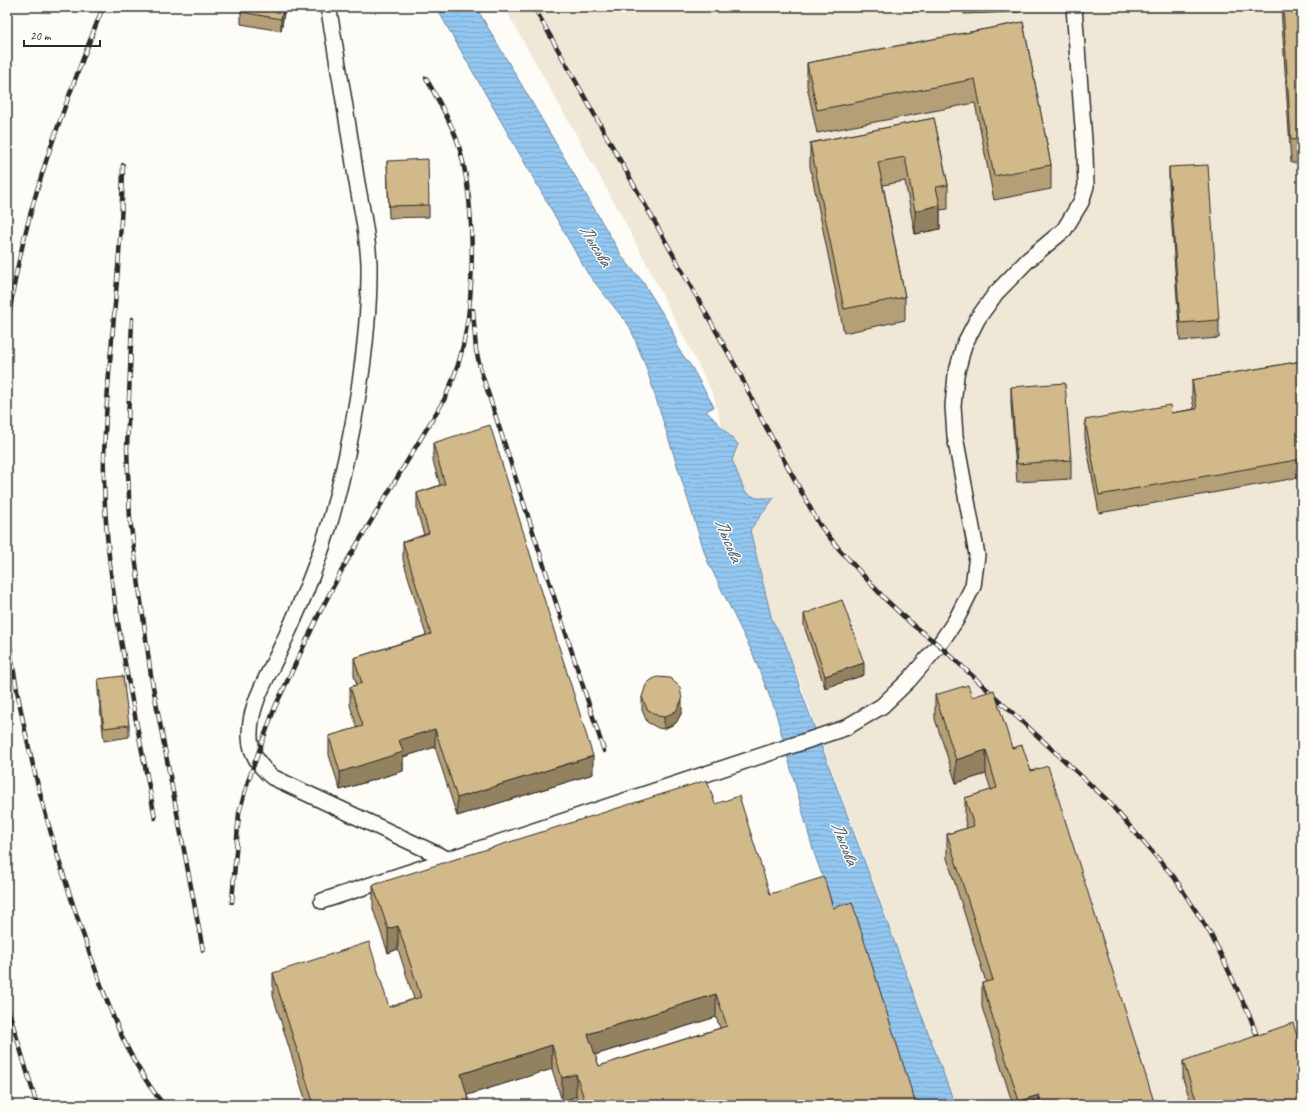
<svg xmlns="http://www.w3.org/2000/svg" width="1309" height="1112" font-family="Caveat,sans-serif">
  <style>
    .built { fill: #f0e8d6 }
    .water { fill: url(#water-rules); stroke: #6989a1 }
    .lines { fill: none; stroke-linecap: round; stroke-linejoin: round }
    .service-casing { stroke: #2b2b2b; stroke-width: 18 }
    .service { stroke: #fdfcf7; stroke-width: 15 }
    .rail-casing { stroke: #2b2b2b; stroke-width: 4.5 }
    .rail { stroke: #fdfcf7; stroke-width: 3; stroke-dasharray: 9; stroke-linecap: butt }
    .wall { fill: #b59f76; stroke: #2b2b2b; fill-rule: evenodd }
    .shaded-wall { fill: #938260; stroke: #2b2b2b }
    .building { fill: #d2b989; stroke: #2b2b2b; fill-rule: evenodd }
    .labels { text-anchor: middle; stroke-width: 3; stroke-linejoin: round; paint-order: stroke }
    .water-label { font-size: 18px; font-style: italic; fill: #4a5a66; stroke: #fdfcf7 }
  </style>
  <defs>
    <pattern id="water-rules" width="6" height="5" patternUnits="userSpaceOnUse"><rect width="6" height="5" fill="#92c7f0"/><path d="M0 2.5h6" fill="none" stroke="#7eabce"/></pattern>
  </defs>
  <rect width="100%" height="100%" fill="#fdfcf7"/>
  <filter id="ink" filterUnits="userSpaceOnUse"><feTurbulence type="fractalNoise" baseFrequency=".025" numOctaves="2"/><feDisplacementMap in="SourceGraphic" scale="8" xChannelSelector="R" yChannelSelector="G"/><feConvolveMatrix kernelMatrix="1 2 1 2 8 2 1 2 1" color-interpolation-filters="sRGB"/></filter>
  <g filter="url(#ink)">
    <path class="built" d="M504 7H1302V1105H955L785 642 772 620 750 530 713 394 622 216Z"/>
    <path class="water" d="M436 7H475L480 14 623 258 643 282 671 327 679 350 691 366 714 407 706 411 738 444 732 460 745 492 756 498H774L750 530 772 620 785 642 801 691 955 1105H904L813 850 775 710 752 652 707 560 646 367 630 327 588 274Z"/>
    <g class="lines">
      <g class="service-casing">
        <g id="service">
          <path d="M328 7 330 17C339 70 348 124 356 177 361 206 368 235 369 264 370 343 353 439 332 515 320 558 303 600 284 641 272 670 250 701 250 733 249 752 259 766 272 777L447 859"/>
          <path d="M322 901 845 728 882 706 909 680 939 645 956 620 973 586 977 555 955 436 953 406 956 375 964 345 978 318 996 293 1028 260 1064 230 1081 202 1086 186 1085 154 1074 7"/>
        </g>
      </g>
      <use href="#service" class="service"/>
      <g class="rail-casing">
        <g id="rail">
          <path d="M534 7 739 372 761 418 819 524 839 549 885 599 914 626 939 645 1106 799 1174 877 1210 933 1224 961 1251 1019 1260 1045"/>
          <path d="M123 165C122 235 115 304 109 373 107 408 103 443 104 479 106 593 134 705 155 818"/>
          <path d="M473 310 476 350 481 371 604 751"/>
          <path d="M132 319 127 449 130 519 151 676 203 950"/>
          <path d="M7 331C21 216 61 114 103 7"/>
          <path d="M7 625C20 731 48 833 83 934 104 994 123 1055 164 1105"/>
          <path d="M232 902 239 813 248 781 275 707 318 616 344 566 444 400C451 385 457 370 461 354 476 296 476 198 457 140 449 118 437 98 426 78"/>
          <path d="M7 1005 37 1105"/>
        </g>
      </g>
      <use href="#rail" class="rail"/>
    </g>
    <g class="wall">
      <path d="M242 7H285L281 31 241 24V12Z"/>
      <path d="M964 7H1020V12L964 14Z"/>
      <path d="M1281 7H1302V163H1291Z"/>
      <path d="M1023 22 1051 165V189L994 200 975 103 817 133 807 86V63Z"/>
      <path d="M934 118 948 185V209L940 210V229L915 234 905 181 883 185 905 297V320L844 333 810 166V143Z"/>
      <path d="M387 161 429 205V217L389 218Z"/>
      <path d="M1169 167 1219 320V338L1180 341 1169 185Z"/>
      <path d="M1302 361V477L1099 513 1085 438V420L1171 413 1194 409 1192 398V380Z"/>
      <path d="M1011 387 1071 460V479L1017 482 1011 405Z"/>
      <path d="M433 443 593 774 457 816 435 747 403 757V771L340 790 329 755V736L357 728 350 705V687L357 685 354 676V658L426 635 403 560V542L424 535 417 511V493L440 485 433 461Z"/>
      <path d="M804 614 864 675 825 688 804 626Z"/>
      <path d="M98 679 129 725V737L104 741 98 691Z"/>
      <path d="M935 695 972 697 1031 771 1155 1105H1013L982 1007V983L986 982 947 858V834L967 828 965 821V798L991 790 986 774 956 783 935 719Z"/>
      <path d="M642 697 682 712 676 723 664 729 658 728 647 722 642 710Z"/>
      <path d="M715 804 770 894 833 908 916 1105H579L576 1097 562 1101 552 1069 467 1095 470 1105H307L273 996V973L389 1007 414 999 398 949 388 953 373 909V885ZM716 1017 720 1028 599 1066 595 1055Z"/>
      <path d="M1298 1039 1302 1105H1192L1183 1079V1061Z"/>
    </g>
    <g class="shaded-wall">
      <path d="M283 7H285L281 31V19Z"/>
      <path d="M940 205V229L915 234V211Z"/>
      <path d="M864 663V675L825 688V676Z"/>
      <path d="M682 700V712L676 723 664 729V717Z"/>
      <path d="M435 729V747L403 757V771L340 790V772L399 740Z"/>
      <path d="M986 750V774L956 783V760Z"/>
      <path d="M593 756V774L457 816V798Z"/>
      <path d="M398 926V949L388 953V929Z"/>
      <path d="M716 994V1017L588 1057V1034Z"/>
      <path d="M552 1045V1069L461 1097V1074Z"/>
      <path d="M576 1074V1097L562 1101V1078Z"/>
      <path d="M1039 1095V1105H1019V1101Z"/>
    </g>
    <g class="building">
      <path d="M242 7H283L281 19 241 12Z"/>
      <path d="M1283 7H1302V139L1291 140Z"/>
      <path d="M1023 22 1051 165 994 176 975 79 817 110 807 63Z"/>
      <path d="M934 118 948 185 936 187 940 205 915 211 905 157 878 162 905 297 844 309 810 143Z"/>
      <path d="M428 159 429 205 389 206 387 161Z"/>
      <path d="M1208 165 1219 320 1180 323 1169 167Z"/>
      <path d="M1302 361V459L1099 495 1085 420 1170 405 1171 413 1197 409 1192 380Z"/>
      <path d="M1065 383 1071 460 1017 464 1011 387Z"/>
      <path d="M490 425 593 756 457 798 435 729 399 740 403 752 340 772 329 736 363 726 350 687 362 683 354 658 431 634 403 542 429 533 417 493 445 484 433 443Z"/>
      <path d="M842 600 864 663 825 676 804 614Z"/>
      <path d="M123 676 129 725 104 728 98 679Z"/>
      <path d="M657 677 670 678 680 687 682 700 676 711 664 717 658 716 647 709 642 697 646 685 651 680Z"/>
      <path d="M968 685 972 697 994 690 1012 748 1022 745 1031 771 1048 766 1155 1105H1042L1039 1095 1019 1101 982 983 993 980 947 834 974 826 965 798 997 788 986 750 956 760 935 695Z"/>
      <path d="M707 780 715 804 739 796 770 894 824 877 833 908 852 902 916 1105H586L576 1074 562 1078 552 1045 461 1074 470 1105H314L273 973 369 942 389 1007 421 997 398 926 388 929 373 885ZM716 994 727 1026 599 1066 588 1034Z"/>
      <path d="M1293 1023 1298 1039 1302 1038V1105H1198L1183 1061Z"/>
    </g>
  </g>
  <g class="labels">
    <g class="water-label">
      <text transform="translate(596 245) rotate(59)" y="6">Лысьва</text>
      <text transform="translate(729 540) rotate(68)" y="6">Лысьва</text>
      <text transform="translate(845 843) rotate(69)" y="6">Лысьва</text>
    </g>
  </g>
  <rect width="1309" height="1112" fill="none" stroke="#fdfcf7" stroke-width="24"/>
  <rect x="12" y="12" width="1285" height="1088" fill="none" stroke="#2b2b2b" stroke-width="1.5" filter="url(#ink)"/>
  <path d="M24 40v6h76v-6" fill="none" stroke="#2b2b2b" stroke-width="2"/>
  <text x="30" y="40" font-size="12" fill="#2b2b2b" stroke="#fdfcf7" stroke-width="3" paint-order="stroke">20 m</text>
</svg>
